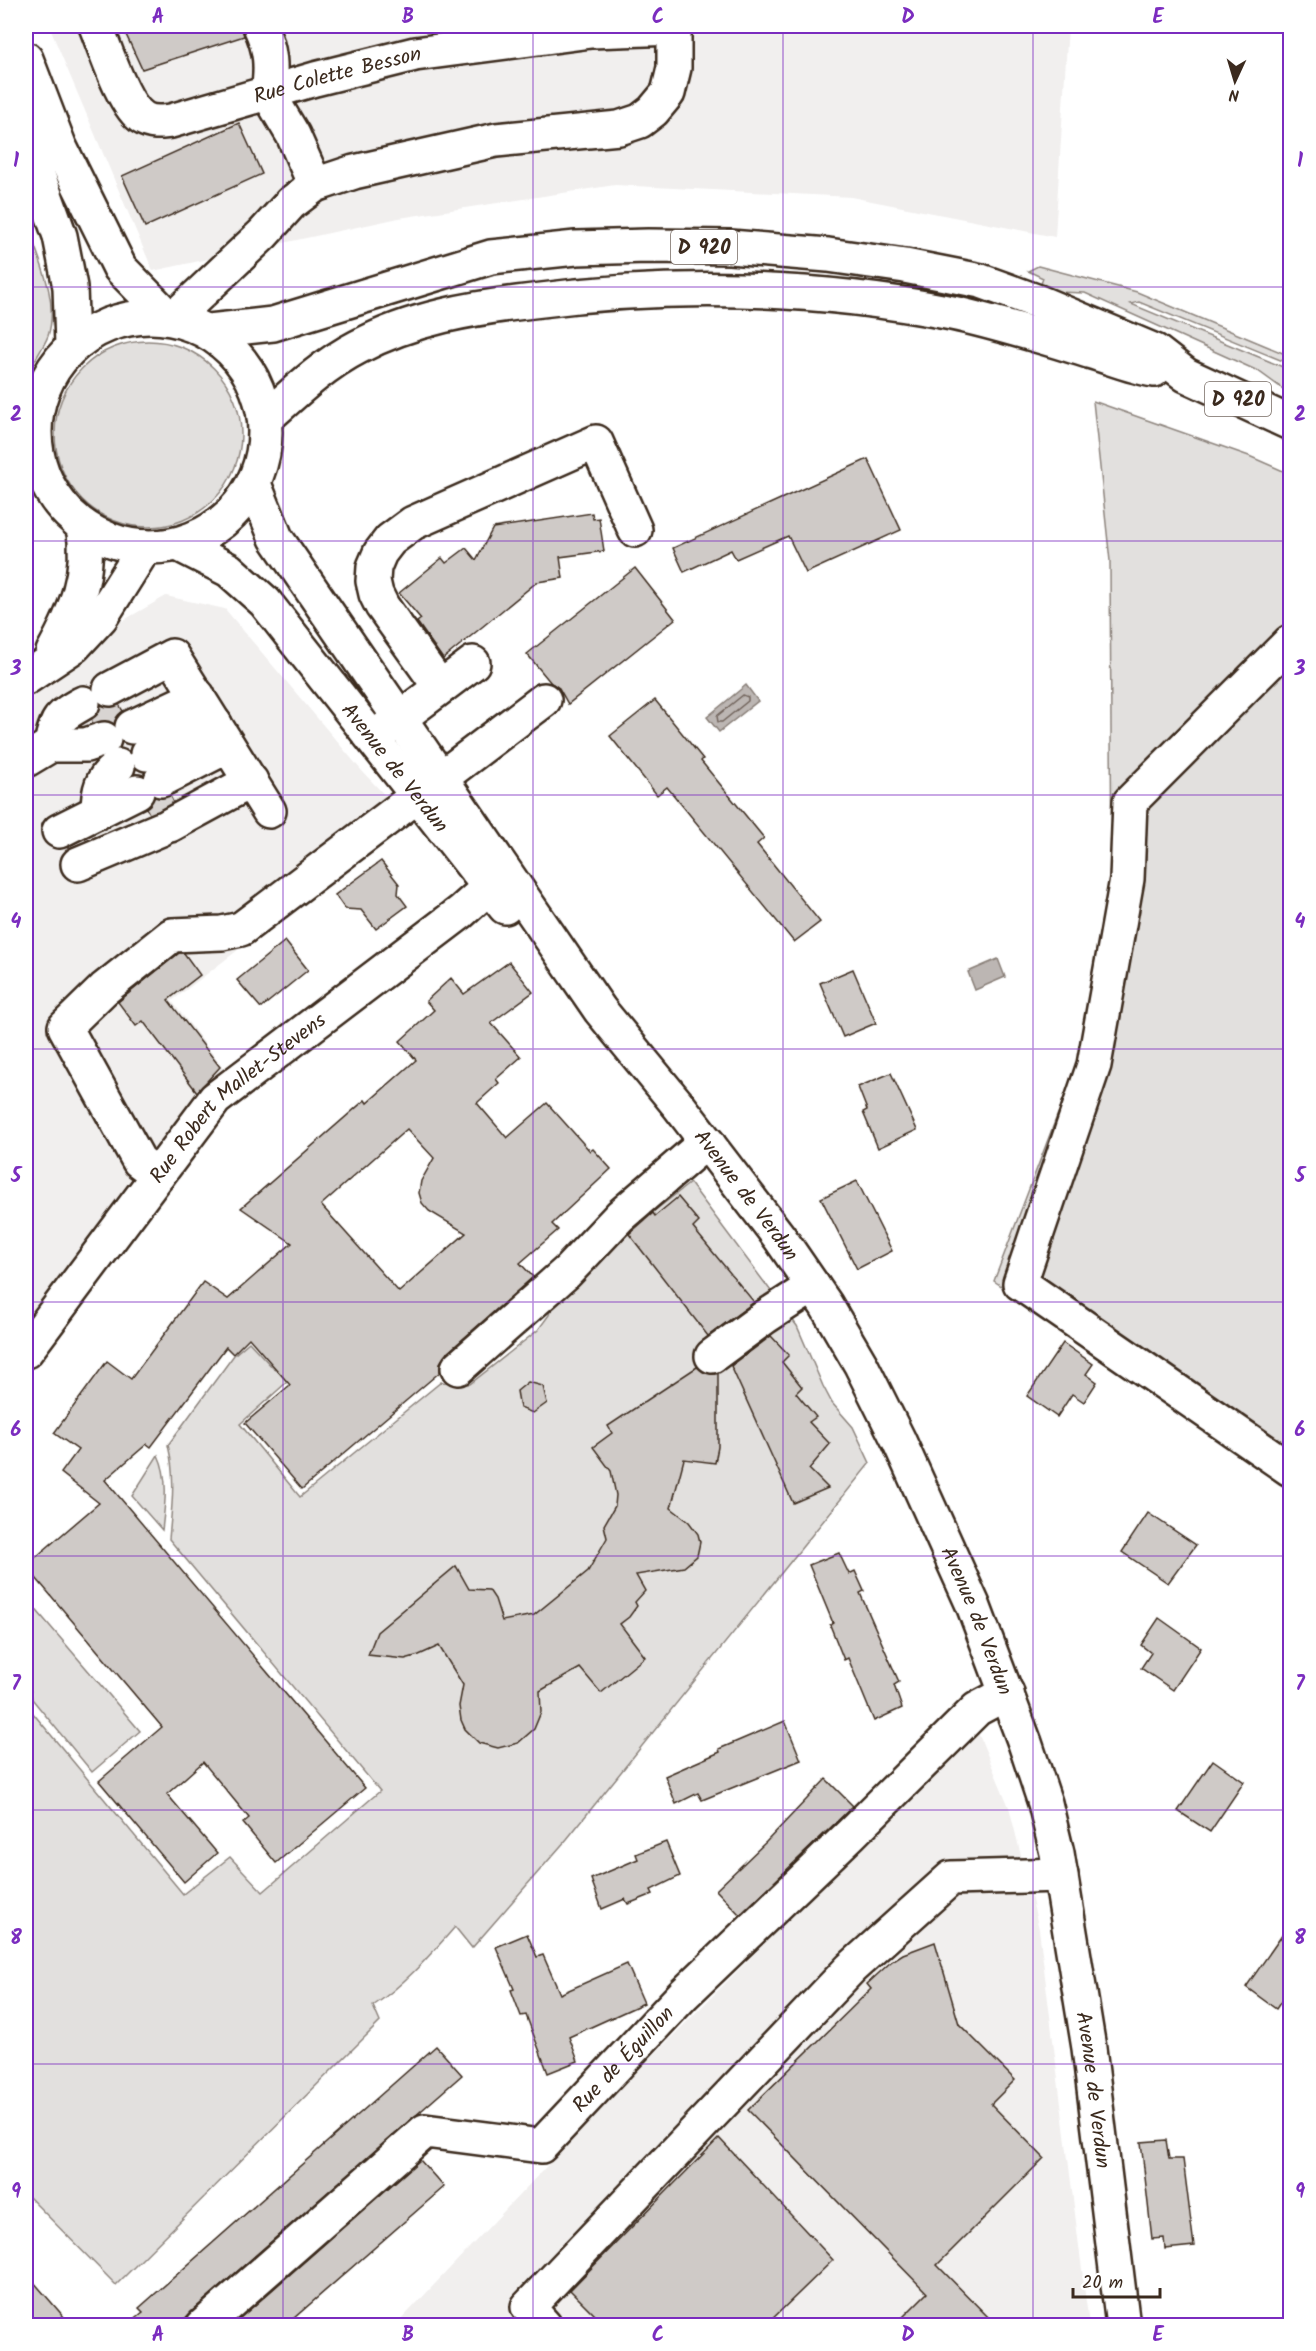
<svg xmlns="http://www.w3.org/2000/svg" width="1316" height="2351" font-family="Kalam,sans-serif">
  <style>
    .built { fill: #f1efee }
    .green { fill: #e2e0de; stroke: #8e857e; stroke-width: 1.5 }
    .water { fill: #bcb6b3; stroke: #887e77; stroke-width: 1.5 }
    .lines { fill: none; stroke-linecap: round; stroke-linejoin: round }
    .shore { stroke: #6f625a; stroke-width: 1.5 }
    .building { fill: #cfcac7; stroke: #3b2a1e; stroke-width: 1.5; fill-rule: evenodd }
    .minor-tunnel { stroke: #d8d4d2; stroke-width: 33; stroke-dasharray: 33 16; stroke-linecap: butt }
    .minor-casing { stroke: #3b2a1e; stroke-width: 38 }
    .major-casing { stroke: #3b2a1e; stroke-width: 38 }
    .minor { stroke: #fff; stroke-width: 33 }
    .major { stroke: #fff; stroke-width: 33 }
    .grid { fill: none; stroke: #7b2cbf; stroke-width: 1.5; stroke-opacity: 0.55 }
    .labels { text-anchor: middle; stroke-width: 4.5; stroke-linejoin: round; paint-order: stroke }
    .shield { fill: #fff; stroke: #766a62; stroke-width: 1.5 }
    .shield-label { font-size: 20px; font-weight: bold; fill: #3b2a1e }
    .street-label { font-size: 21px; fill: #3b2a1e; stroke: #fff }
    .neatline { fill: none; stroke: #7b2cbf; stroke-width: 2 }
    .grid-label { font-size: 20px; text-anchor: middle; font-weight: bold; fill: #7b2cbf }
  </style>
  <rect width="100%" height="100%" fill="#fff"/>
  <filter id="ink" filterUnits="userSpaceOnUse"><feTurbulence type="fractalNoise" baseFrequency=".0167" numOctaves="2"/><feDisplacementMap in="SourceGraphic" scale="12" xChannelSelector="R" yChannelSelector="G"/><feConvolveMatrix kernelMatrix="1 2 1 2 8 2 1 2 1" color-interpolation-filters="sRGB"/></filter>
  <g filter="url(#ink)">
    <g class="built">
      <path d="M49 26H1068L1055 237 851 197 615 185 399 218 153 271Z"/>
      <path d="M166 596 225 609 362 771 407 819 172 1001 222 1066 241 1098 209 1131 26 1374V676Z"/>
      <path d="M977 1730 1009 1807 1039 1929 1089 2325 395 2326 621 2088Z"/>
    </g>
    <g class="green">
      <path d="M26 221C37 256 60 299 48 336 44 347 31 365 26 377Z"/>
      <path d="M1038 266 1137 292 1290 356V364L1139 302 1131 304 1290 370V394L1258 371 1085 293 1058 292 1040 287 1043 278 1028 271Z"/>
      <circle cx="148" cy="434" r="93"/>
      <path d="M1093 401 1249 456 1290 474V1481L994 1281 1091 1027 1112 891 1110 561Z"/>
      <path d="M690 1183 797 1326 823 1386 832 1403 853 1427 870 1463 567 1839 472 1948 455 1927C429 1956 405 1984 373 2006L380 2022 116 2285 26 2194V1731L32 1730 27 1706 183 1894 230 1857 263 1892 380 1791 169 1539C172 1506 176 1478 168 1445L234 1355 249 1342 274 1369 306 1342 342 1333 240 1424 300 1497 441 1382 470 1384 538 1330 549 1315 554 1297 602 1252Z"/>
      <path d="M158 1455C169 1478 165 1506 162 1530L132 1496Z"/>
      <path d="M26 1598 140 1731 92 1772 32 1699 26 1666Z"/>
    </g>
    <g class="water">
      <path d="M746 685 758 701 719 732 707 717Z"/>
      <path d="M998 959 1005 977 975 990 968 972Z"/>
    </g>
    <g class="lines">
      <path class="shore" d="M743 695 748 697V701L722 722H718L717 716Z"/>
    </g>
    <g class="building">
      <path d="M122 26H242L244 36 142 69Z"/>
      <path d="M239 123 262 174 145 227 122 176Z"/>
      <path d="M868 459 901 530 806 573 788 536 736 559 731 550 684 572 673 548Z"/>
      <path d="M592 513 593 519 599 518 604 551 560 557 563 578 537 582 443 659 417 622 421 619 399 593 442 558 446 563 466 548 476 560 493 528Z"/>
      <path d="M635 568 675 619 568 704 559 688 551 683 527 654Z"/>
      <path d="M655 700 703 759 701 761 764 838 757 844 820 922 794 942 667 787 657 795 610 736Z"/>
      <path d="M101 705 110 708 119 705 123 711 116 717 114 724 107 721 94 723 92 719 99 713Z"/>
      <path d="M170 796 173 802 150 813 146 808 154 797 161 799Z"/>
      <path d="M381 861 399 884 398 894 407 906 376 929 361 910 345 909 335 895Z"/>
      <path d="M285 941 308 970 261 1008 237 980Z"/>
      <path d="M179 953H184L200 975 168 1000 220 1067 197 1092 143 1021 136 1026 118 1002Z"/>
      <path d="M509 962 533 992 491 1023 521 1057 496 1079 499 1083 477 1103 507 1138 547 1103 590 1151 593 1149 611 1169 552 1224 558 1230 520 1263 533 1277 446 1354 440 1363V1372L302 1489 245 1423 290 1385 249 1338 233 1354 226 1347 151 1447 147 1444 105 1480 365 1788 276 1863 243 1823 249 1818 203 1762 167 1794 217 1853 184 1882 99 1781 162 1727 30 1571V1562L99 1503 61 1473 78 1450 54 1433 107 1361 131 1379 203 1282 228 1299 292 1243 241 1208 365 1100 367 1103 416 1060 400 1041 434 1010 426 1001 451 978 464 994ZM407 1129 434 1158 421 1181 419 1193 422 1203 429 1211 466 1233 399 1292 321 1205Z"/>
      <path d="M853 969 876 1023 843 1037 820 983Z"/>
      <path d="M891 1073 917 1130 878 1148 863 1112 867 1110 858 1087Z"/>
      <path d="M857 1181 892 1251 857 1269 821 1198Z"/>
      <path d="M678 1197 699 1222 693 1228 754 1302 708 1336 629 1234 653 1213 655 1216Z"/>
      <path d="M771 1336 789 1355 782 1362 802 1387 796 1393 816 1417 809 1422 830 1444 809 1469 828 1488 793 1503 731 1366Z"/>
      <path d="M1063 1343 1093 1364 1086 1374 1097 1382 1084 1402 1072 1394 1057 1417 1027 1396Z"/>
      <path d="M697 1367 705 1373H718V1447L715 1463 684 1459 671 1508 689 1522 698 1534 700 1542 697 1556 684 1567 636 1575 645 1591 635 1602 637 1606 629 1617 620 1624 645 1657 601 1693 580 1668 540 1691 541 1712 534 1729 518 1743 498 1748 479 1743 465 1729 461 1720 459 1706 463 1685 439 1646 419 1655 405 1659 368 1655 377 1632 456 1566 469 1589 489 1590 495 1599 502 1621 534 1615 588 1571 607 1538 604 1525 615 1506 616 1495 611 1471 593 1447 612 1433 608 1426Z"/>
      <path d="M528 1382 543 1386 547 1403 533 1413 520 1408 517 1391Z"/>
      <path d="M1148 1513 1196 1545 1168 1583 1122 1552Z"/>
      <path d="M839 1553 849 1574 855 1571 864 1591 860 1593 899 1682 894 1685 902 1708 874 1721 848 1658 844 1660 830 1625 833 1623 809 1565Z"/>
      <path d="M1159 1618 1201 1648 1173 1690 1141 1668 1151 1653 1141 1645Z"/>
      <path d="M785 1721 801 1760 702 1800 698 1793 676 1804 665 1776 720 1752 719 1749Z"/>
      <path d="M1213 1760 1244 1782 1210 1832 1178 1811Z"/>
      <path d="M826 1779 853 1806 740 1915 716 1890 766 1842Z"/>
      <path d="M666 1842 680 1876 651 1890 653 1894 628 1904 625 1899 602 1909 591 1879 638 1859 636 1854Z"/>
      <path d="M1290 1924V1988L1276 2009 1246 1987Z"/>
      <path d="M527 1934 537 1957 543 1955 560 1994 627 1964 644 2003 569 2037 578 2061 548 2073 526 2015 521 2016 511 1990 514 1989 496 1947Z"/>
      <path d="M935 1942 959 2024 1015 2080 991 2104 1044 2158 937 2265 996 2325H895L927 2293 748 2110 871 1989 867 1984 892 1961 903 1954Z"/>
      <path d="M436 2046 462 2075 191 2312 179 2325H127L143 2312 139 2308Z"/>
      <path d="M719 2138 833 2260 766 2325H605L570 2290Z"/>
      <path d="M1166 2140 1169 2159H1183L1194 2246 1165 2249 1164 2238 1152 2239 1141 2142Z"/>
      <path d="M420 2160 444 2187 286 2325H244L239 2319Z"/>
      <path d="M26 2273 71 2325H26Z"/>
    </g>
    <g class="lines">
      <g class="minor-tunnel">
        <path d="M91 717 119 705"/>
        <path d="M149 812 172 800"/>
      </g>
      <g class="minor-casing">
        <g id="minor">
          <path id="s1" d="M96 26C105 48 123 106 143 118 152 124 162 122 171 121L315 79 415 54 591 31 674 28"/>
          <path d="M260 26C271 50 272 67 268 93L293 135 315 185"/>
          <path d="M174 318 263 234 291 203 315 185 354 172 496 140 619 128 640 121 653 111 668 93 674 68V26"/>
          <path d="M1290 642 1130 802 1127 879 1094 1065 1020 1283 1290 1469"/>
          <path d="M53 652C75 612 92 573 83 526"/>
          <path d="M26 678 74 646 101 617 145 547"/>
          <path d="M440 687 382 606 376 594 373 581 374 567 380 553 390 540 413 523 596 442 635 530"/>
          <path d="M110 689 172 656 269 811"/>
          <path d="M132 727 198 696"/>
          <path d="M376 736 473 663"/>
          <path d="M51 745C56 718 60 716 83 703"/>
          <path d="M147 754 215 724"/>
          <path d="M26 760 51 745H86L104 739"/>
          <path d="M161 780 228 746"/>
          <path d="M98 812C98 792 101 777 118 766"/>
          <path d="M170 825 251 781"/>
          <path d="M59 831 137 792"/>
          <path d="M78 864 161 829"/>
          <path d="M158 1175 139 1161 65 1027 104 989 172 935 222 933 241 929 544 700"/>
          <path id="s2" d="M26 1351 215 1099 461 912 489 887"/>
          <path d="M712 1356 765 1317 813 1286"/>
          <path d="M458 1368 567 1272 620 1216 692 1154 708 1143"/>
          <path id="s3" d="M203 2326 425 2131 541 2146 684 1994 851 1834 977 1709 1007 1693"/>
          <path d="M545 2326 528 2307 851 1968 951 1878 1061 1875"/>
        </g>
      </g>
      <g class="major-casing">
        <g id="major">
          <path d="M26 59 59 145 120 268 161 310 174 318"/>
          <path d="M26 142 60 236 70 287 72 345"/>
          <circle cx="150" cy="432" r="115"/>
          <path d="M209 331 273 324 491 257 576 248 648 246 730 247 828 255 905 266 981 281 1036 301 1155 351 1186 375 1290 423"/>
          <path d="M266 418C295 392 323 365 358 347 412 318 473 308 533 301 672 283 814 286 952 313 999 323 1046 338 1092 352 1112 358 1133 367 1154 370"/>
          <path id="s4" d="M254 484 276 538 600 1010 679 1106 780 1238 826 1305 861 1365 899 1441 973 1605 1025 1743 1045 1803 1057 1853 1089 2048 1123 2326"/>
          <path id="s5" d="M178 544 229 570 265 602 505 907"/>
        </g>
      </g>
      <use href="#minor" class="minor"/>
      <use href="#major" class="major"/>
    </g>
  </g>
  <path class="grid" d="M283 26V2326M533 26V2326M783 26V2326M1033 26V2326M26 287H1290M26 541H1290M26 795H1290M26 1049H1290M26 1302H1290M26 1556H1290M26 1810H1290M26 2064H1290"/>
  <g class="labels">
    <g class="shield">
      <rect x="671" y="230" width="66" height="34" rx="4.5"/>
      <rect x="1205" y="382" width="66" height="34" rx="4.5"/>
    </g>
    <g class="shield-label">
      <text x="704" y="254">D 920</text>
      <text x="1238" y="406">D 920</text>
    </g>
    <g class="street-label">
      <text dy="7" stroke="none"><textPath href="#s1" startOffset="306">Rue Colette Besson</textPath></text>
      <text dy="7" stroke="none"><textPath href="#s5" startOffset="316">Avenue de Verdun</textPath></text>
      <text dy="7" stroke="none"><textPath href="#s2" startOffset="332">Rue Robert Mallet-Stevens</textPath></text>
      <text dy="7" stroke="none"><textPath href="#s4" startOffset="867">Avenue de Verdun</textPath></text>
      <text dy="7" stroke="none"><textPath href="#s4" startOffset="1353">Avenue de Verdun</textPath></text>
      <text dy="7" stroke="none"><textPath href="#s3" startOffset="532">Rue de Éguillon</textPath></text>
      <text dy="7" stroke="none"><textPath href="#s4" startOffset="1839">Avenue de Verdun</textPath></text>
    </g>
  </g>
  <rect width="1316" height="2351" fill="none" stroke="#fff" stroke-width="66"/>
  <g transform="translate(1235 81) rotate(184)" stroke="#ffffff" stroke-width="4.5" paint-order="stroke">
  <path d="M0-4.5L10 22L0 15L-10 22Z" fill="#3b2a1e"/>
  <text y="-9" font-size="16" font-weight="bold" text-anchor="middle" fill="#3b2a1e">N</text>
  </g>
  <path d="M1073 2288v9h87v-9" fill="none" stroke="#3b2a1e" stroke-width="3"/>
  <text x="1082" y="2288" font-size="18" fill="#3b2a1e" stroke="#ffffff" stroke-width="4.5" paint-order="stroke">20 m</text>
  <rect x="33" y="33" width="1250" height="2285" class="neatline"/>
  <g class="grid-label">
    <text x="158" y="23">A</text>
    <text x="408" y="23">B</text>
    <text x="658" y="23">C</text>
    <text x="908" y="23">D</text>
    <text x="1158" y="23">E</text>
    <text x="16" y="167">1</text>
    <text x="1300" y="167">1</text>
    <text x="16" y="421">2</text>
    <text x="1300" y="421">2</text>
    <text x="16" y="675">3</text>
    <text x="1300" y="675">3</text>
    <text x="16" y="928">4</text>
    <text x="1300" y="928">4</text>
    <text x="16" y="1182">5</text>
    <text x="1300" y="1182">5</text>
    <text x="16" y="1436">6</text>
    <text x="1300" y="1436">6</text>
    <text x="16" y="1690">7</text>
    <text x="1300" y="1690">7</text>
    <text x="16" y="1944">8</text>
    <text x="1300" y="1944">8</text>
    <text x="16" y="2198">9</text>
    <text x="1300" y="2198">9</text>
    <text x="158" y="2341">A</text>
    <text x="408" y="2341">B</text>
    <text x="658" y="2341">C</text>
    <text x="908" y="2341">D</text>
    <text x="1158" y="2341">E</text>
  </g>
</svg>
